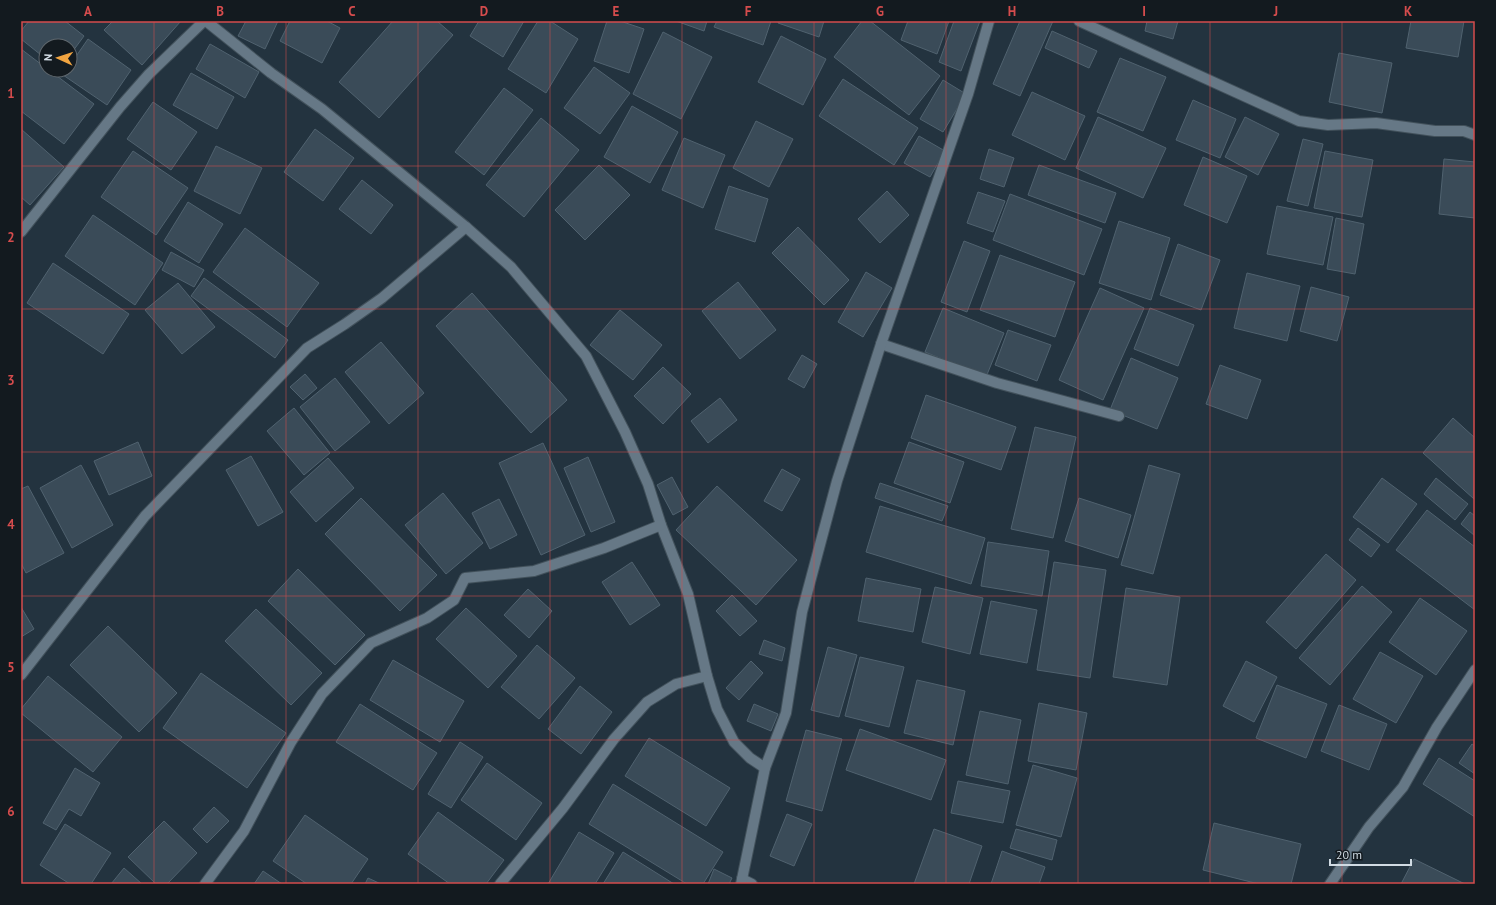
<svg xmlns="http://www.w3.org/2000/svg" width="1496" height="905" font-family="'PT Sans',sans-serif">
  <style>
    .building { fill: #3a4b58; stroke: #50626f }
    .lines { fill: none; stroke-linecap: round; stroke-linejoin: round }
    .minor-casing { stroke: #42515b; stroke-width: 12 }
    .minor { stroke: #667886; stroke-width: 10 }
    .grid { fill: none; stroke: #d54c4d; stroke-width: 1; stroke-opacity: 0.55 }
    .neatline { fill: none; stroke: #d54c4d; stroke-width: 1.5 }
    .grid-label { font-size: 13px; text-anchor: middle; font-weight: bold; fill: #d54c4d }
  </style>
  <rect width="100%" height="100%" fill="#23333f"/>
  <g class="building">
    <path d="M29 21H65L84 36 70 55V46H46V59L21 39V31Z"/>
    <path d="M113 21H181L142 65 104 30Z"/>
    <path d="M246 21H278L265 49 238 36Z"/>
    <path d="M290 21H327L340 28 322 63 280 41Z"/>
    <path d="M393 21H437L453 35 379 118 339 82Z"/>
    <path d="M479 21H524L503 57 470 36Z"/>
    <path d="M538 21H550L578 39 546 93 508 69Z"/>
    <path d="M607 21H620L644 29 629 73 594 61Z"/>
    <path d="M676 21H707L704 31Z"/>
    <path d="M717 21H771L763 45 714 27Z"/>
    <path d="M779 21H824L819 37 778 23Z"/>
    <path d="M862 21H870L940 76 909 115 834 57Z"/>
    <path d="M908 21H949L937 54 901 40Z"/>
    <path d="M954 21H980L961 71 939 62Z"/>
    <path d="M1020 21H1053L1020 96 993 84Z"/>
    <path d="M1147 21H1178L1173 39 1145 31Z"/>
    <path d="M1411 21H1464L1458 57 1406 48Z"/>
    <path d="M1052 31 1097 51 1089 68 1045 48Z"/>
    <path d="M663 32 712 57 681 119 633 94Z"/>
    <path d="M781 36 826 59 803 105 758 82Z"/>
    <path d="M88 39 131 70 107 105 63 75 66 70H70V65Z"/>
    <path d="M210 44 259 72 245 98 196 69Z"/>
    <path d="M21 49 46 68V70H49L94 104 64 144 21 111Z"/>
    <path d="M1339 53 1392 63 1382 113 1329 102Z"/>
    <path d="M1120 58 1166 77 1143 131 1097 112Z"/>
    <path d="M594 67 630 93 600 134 564 108Z"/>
    <path d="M191 73 234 97 217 129 173 105Z"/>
    <path d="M843 79 918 128 894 165 819 116Z"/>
    <path d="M943 80 966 94 943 132 920 119Z"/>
    <path d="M504 88 533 110 484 175 455 152Z"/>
    <path d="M1032 92 1085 116 1065 160 1012 135Z"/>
    <path d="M1193 100 1236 119 1220 158 1176 140Z"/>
    <path d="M153 102 197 132 171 170 127 139Z"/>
    <path d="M632 106 678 132 650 183 604 157Z"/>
    <path d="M1098 117 1166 148 1143 198 1076 168Z"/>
    <path d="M1245 117 1279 134 1258 175 1225 157Z"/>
    <path d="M541 118 579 150 524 217 486 185Z"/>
    <path d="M756 121 793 139 769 187 733 168Z"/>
    <path d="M21 129 64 167 30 205 21 197Z"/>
    <path d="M315 129 354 158 323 201 284 172Z"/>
    <path d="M919 136 945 151 930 177 904 163Z"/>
    <path d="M684 138 725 155 703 208 662 190Z"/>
    <path d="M1303 139 1323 144 1308 206 1287 201Z"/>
    <path d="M216 146 262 168 240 214 194 191Z"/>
    <path d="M989 149 1014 158 1004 187 980 179Z"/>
    <path d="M133 151 188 188 156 235 101 197Z"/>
    <path d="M1325 151 1373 160 1362 217 1314 208Z"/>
    <path d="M1203 157 1247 176 1227 223 1184 205Z"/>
    <path d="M1444 159 1475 162V218L1439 214Z"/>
    <path d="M599 165 630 195 585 240 555 210Z"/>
    <path d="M1039 165 1116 193 1105 223 1028 195Z"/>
    <path d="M362 180 393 205 371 234 339 209Z"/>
    <path d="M729 186 768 199 755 242 715 229Z"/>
    <path d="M887 191 909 215 880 243 858 219Z"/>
    <path d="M978 192 1005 201 993 232 967 223Z"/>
    <path d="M1010 194 1102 229 1084 275 993 240Z"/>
    <path d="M188 202 223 224 199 263 164 241Z"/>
    <path d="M1277 206 1333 217 1323 265 1267 254Z"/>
    <path d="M93 215 163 263 135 305 65 256Z"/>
    <path d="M1336 218 1364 224 1355 274 1327 269Z"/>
    <path d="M1119 221 1170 238 1151 300 1099 283Z"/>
    <path d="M798 227 849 280 824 305 772 253Z"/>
    <path d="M245 228 319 283 287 327 213 272Z"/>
    <path d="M964 241 990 251 967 312 941 302Z"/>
    <path d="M1178 244 1220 260 1201 310 1160 295Z"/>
    <path d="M171 252 204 270 194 287 162 270Z"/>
    <path d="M1000 255 1075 282 1055 337 980 310Z"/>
    <path d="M53 263 129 314 103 354 27 303Z"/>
    <path d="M866 272 892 288 863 337 838 322Z"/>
    <path d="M1247 273 1300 286 1287 341 1234 328Z"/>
    <path d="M204 278 288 340 275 358 191 296Z"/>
    <path d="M738 282 776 330 740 359 702 311Z"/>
    <path d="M178 283 215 327 182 354 145 310Z"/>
    <path d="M1311 287 1349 297 1337 341 1300 331Z"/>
    <path d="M1100 288 1144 308 1103 400 1059 380Z"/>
    <path d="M472 293 567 400 531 433 436 326Z"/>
    <path d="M943 308 1004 333 986 377 925 352Z"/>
    <path d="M1150 308 1194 325 1178 366 1134 349Z"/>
    <path d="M620 310 662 345 633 380 590 345Z"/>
    <path d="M1008 330 1051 345 1037 381 995 365Z"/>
    <path d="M381 342 424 393 389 424 345 372Z"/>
    <path d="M802 355 817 364 804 388 788 379Z"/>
    <path d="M1131 358 1178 378 1157 429 1110 410Z"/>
    <path d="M1220 365 1261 380 1247 419 1206 404Z"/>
    <path d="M663 367 691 394 663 424 634 396Z"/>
    <path d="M305 374 317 388 303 400 290 387Z"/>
    <path d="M335 378 370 422 335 451 300 407Z"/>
    <path d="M926 395 1016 427 1001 470 911 438Z"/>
    <path d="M720 398 737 420 708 443 691 421Z"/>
    <path d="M294 408 330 453 304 475 267 431Z"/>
    <path d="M1453 418 1475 438 1474 499 1423 453Z"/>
    <path d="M1035 427 1076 437 1053 538 1011 529Z"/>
    <path d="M138 442 152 476 109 495 94 461Z"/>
    <path d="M909 442 964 462 950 503 894 483Z"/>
    <path d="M543 443 585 535 541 555 499 463Z"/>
    <path d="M251 456 283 512 258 526 226 470Z"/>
    <path d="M588 457 615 522 591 532 564 468Z"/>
    <path d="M328 458 354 488 316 522 290 492Z"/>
    <path d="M81 465 113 525 72 548 40 488Z"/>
    <path d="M1149 465 1180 474 1153 574 1121 565Z"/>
    <path d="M782 469 800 479 782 511 764 501Z"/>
    <path d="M672 477 688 507 673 515 657 485Z"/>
    <path d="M1382 478 1417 504 1388 543 1353 517Z"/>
    <path d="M1436 478 1468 504 1455 520 1424 494Z"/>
    <path d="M880 483 948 506 942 521 875 498Z"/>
    <path d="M28 486 64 553 26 573 21 563V489Z"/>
    <path d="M717 486 797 560 756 605 676 530Z"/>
    <path d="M443 493 483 543 446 574 405 525Z"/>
    <path d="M361 498 437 575 400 611 325 534Z"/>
    <path d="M1079 498 1131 515 1118 558 1065 541Z"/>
    <path d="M499 499 517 535 490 549 472 513Z"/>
    <path d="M880 506 985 538 971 584 866 552Z"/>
    <path d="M1427 510 1475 547V610L1396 550Z"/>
    <path d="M1470 512 1475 516V536L1461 524Z"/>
    <path d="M1358 528 1380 545 1371 557 1349 540Z"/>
    <path d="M988 542 1049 551 1042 596 981 586Z"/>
    <path d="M1326 554 1356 580 1296 649 1266 622Z"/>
    <path d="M632 562 660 605 630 625 602 582Z"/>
    <path d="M1054 562 1106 570 1090 678 1037 670Z"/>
    <path d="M298 569 365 635 335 665 268 601Z"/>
    <path d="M866 578 921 589 913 632 858 621Z"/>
    <path d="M1362 586 1392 612 1330 685 1299 658Z"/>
    <path d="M935 587 983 598 970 654 922 642Z"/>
    <path d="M1126 588 1180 597 1167 685 1113 677Z"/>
    <path d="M528 589 552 611 529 638 504 615Z"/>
    <path d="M732 595 757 621 740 636 716 611Z"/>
    <path d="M1420 598 1467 631 1436 675 1389 642Z"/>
    <path d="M991 601 1037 610 1027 663 980 654Z"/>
    <path d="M21 607 34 629 21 637Z"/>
    <path d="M466 608 517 656 488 688 436 639Z"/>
    <path d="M256 609 322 673 291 705 225 641Z"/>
    <path d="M108 626 177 693 139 732 70 665Z"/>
    <path d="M764 640 785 648 782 661 759 654Z"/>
    <path d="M537 645 575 678 539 719 501 687Z"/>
    <path d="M828 647 857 655 839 717 811 710Z"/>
    <path d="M1380 652 1423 676 1396 723 1353 699Z"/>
    <path d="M860 657 904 667 889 727 845 716Z"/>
    <path d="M393 660 464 701 440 742 370 700Z"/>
    <path d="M751 661 763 673 739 700 726 688Z"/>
    <path d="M1246 661 1277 677 1254 722 1223 706Z"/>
    <path d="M201 673 286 733 247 788 163 728Z"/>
    <path d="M48 676 122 737 93 772 21 713V709Z"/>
    <path d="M917 680 965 691 953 745 904 733Z"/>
    <path d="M1277 685 1327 704 1306 758 1256 738Z"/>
    <path d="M580 686 612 712 581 754 548 729Z"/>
    <path d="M1039 703 1087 713 1076 770 1028 761Z"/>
    <path d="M360 704 437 753 413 790 336 742Z"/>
    <path d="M754 704 778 714 771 731 747 721Z"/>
    <path d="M1339 705 1387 724 1369 770 1321 751Z"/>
    <path d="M980 711 1021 720 1008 784 966 775Z"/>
    <path d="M860 729 946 760 931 800 846 770Z"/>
    <path d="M806 730 842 739 822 811 786 801Z"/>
    <path d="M649 738 730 788 706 826 625 776Z"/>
    <path d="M460 742 483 757 451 808 428 794Z"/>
    <path d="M1472 744 1475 746V774L1459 763Z"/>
    <path d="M1439 758 1475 781V817L1423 784Z"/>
    <path d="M487 763 542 803 516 840 461 800Z"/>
    <path d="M1033 765 1077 778 1061 837 1016 825Z"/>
    <path d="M75 768 100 783 81 816 69 809 56 830 43 823Z"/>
    <path d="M958 781 1010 791 1003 823 951 813Z"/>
    <path d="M613 784 723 852 703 884H687L589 824Z"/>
    <path d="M214 807 229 821 207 843 193 829Z"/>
    <path d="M438 812 504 860 486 884H450L408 854Z"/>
    <path d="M787 814 812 824 794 866 770 856Z"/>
    <path d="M305 815 368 859 351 884H307L273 861Z"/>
    <path d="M164 821 197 853 167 884H156L128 857Z"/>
    <path d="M1214 823 1301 844 1291 884H1259L1203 870Z"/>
    <path d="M65 824 111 853 91 884H70L40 865Z"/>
    <path d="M934 829 982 846 969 884H914Z"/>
    <path d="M1016 829 1057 840 1052 860 1010 848Z"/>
    <path d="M579 832 614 853 595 884H548Z"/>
    <path d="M1002 851 1045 867 1039 884H991Z"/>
    <path d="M623 852 674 884H603Z"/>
    <path d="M1414 859 1465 884H1401Z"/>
    <path d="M124 868 142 884H111Z"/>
    <path d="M714 869 732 878 729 884H708Z"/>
    <path d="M263 871 282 884H254Z"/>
    <path d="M368 878 381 884H365Z"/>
  </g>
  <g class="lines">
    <g class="minor-casing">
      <g id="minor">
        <path d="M206 21 271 73 322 109 466 227 511 267 586 356 625 432 648 484 661 525 688 594 707 676 717 709 734 742 750 758 765 768"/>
        <path d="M1079 21 1299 121 1328 125 1376 123 1435 131H1464L1475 135"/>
        <path d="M21 232 120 107 149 74 204 21"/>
        <path d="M881 344 997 383 1119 416"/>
        <path d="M21 675 145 516 307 348 345 324 382 298 466 227"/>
        <path d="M742 879 752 884"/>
        <path d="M205 884 244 831 291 742 322 694 371 643 427 618 454 600 465 578 534 571 604 548 661 525"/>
        <path d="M500 884 563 808 614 739 647 702 676 684 707 676"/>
        <path d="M741 884 765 768 786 713 802 612 837 481 881 344 968 94 989 21"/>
        <path d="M1330 884 1369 827 1403 787 1437 727 1475 670"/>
      </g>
    </g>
    <use href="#minor" class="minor"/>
  </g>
  <path class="grid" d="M154 21V884M286 21V884M418 21V884M550 21V884M682 21V884M814 21V884M946 21V884M1078 21V884M1210 21V884M1342 21V884M21 166H1475M21 309H1475M21 452H1475M21 596H1475M21 740H1475"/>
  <rect width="1496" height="905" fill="none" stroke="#131a1f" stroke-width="44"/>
  <g transform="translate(58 58) rotate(273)"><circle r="19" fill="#131a1f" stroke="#5f676d"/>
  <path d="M0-3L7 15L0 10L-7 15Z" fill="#f2a541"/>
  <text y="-6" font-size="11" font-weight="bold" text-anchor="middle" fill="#d1dbe3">N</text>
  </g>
  <path d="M1330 859v6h81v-6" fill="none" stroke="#d1dbe3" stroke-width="2"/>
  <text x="1336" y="859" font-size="12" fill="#d1dbe3" stroke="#131a1f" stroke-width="3" paint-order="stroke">20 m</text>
  <rect x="22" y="22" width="1452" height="861" class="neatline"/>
  <g class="grid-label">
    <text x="88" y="16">A</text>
    <text x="220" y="16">B</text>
    <text x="352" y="16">C</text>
    <text x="484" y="16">D</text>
    <text x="616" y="16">E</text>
    <text x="748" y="16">F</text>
    <text x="880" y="16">G</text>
    <text x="1012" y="16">H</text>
    <text x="1144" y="16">I</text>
    <text x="1276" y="16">J</text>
    <text x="1408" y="16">K</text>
    <text x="11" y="98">1</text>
    <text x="11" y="242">2</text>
    <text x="11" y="385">3</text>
    <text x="11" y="529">4</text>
    <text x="11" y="672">5</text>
    <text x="11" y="816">6</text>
  </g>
</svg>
